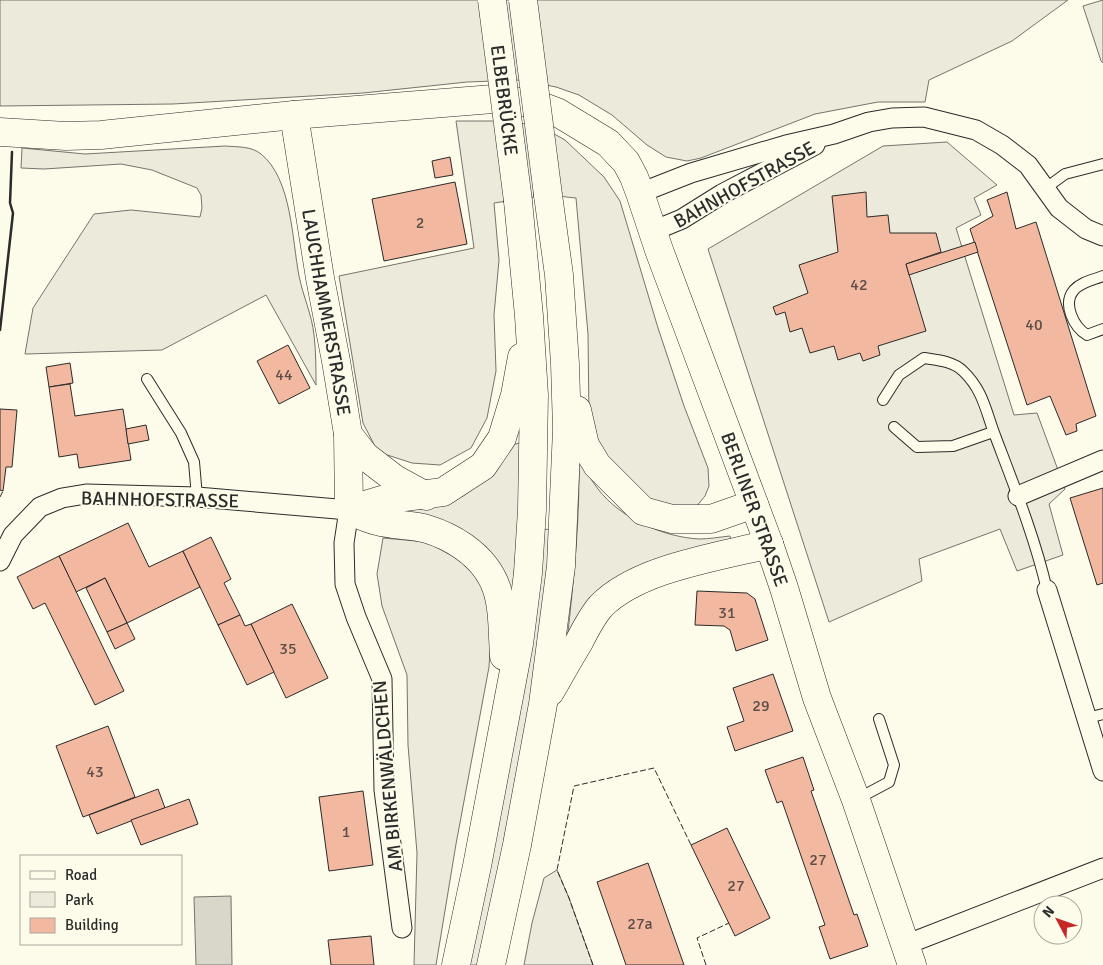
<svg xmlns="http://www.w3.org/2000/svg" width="1103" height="965" font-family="Signika,sans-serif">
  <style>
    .green { fill: #ecebdb; stroke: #74746e }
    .water { fill: #d8d7c9; stroke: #74746e }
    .building { fill: #f2b8a0; stroke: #2b2b2b }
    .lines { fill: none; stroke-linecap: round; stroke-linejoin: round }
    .lane-casing { stroke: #2b2b2b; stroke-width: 12 }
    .street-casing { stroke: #2b2b2b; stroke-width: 21 }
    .secondary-casing { stroke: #2b2b2b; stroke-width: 29 }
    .primary-casing { stroke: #2b2b2b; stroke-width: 29 }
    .highway-casing { stroke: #2b2b2b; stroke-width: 29 }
    .lane { stroke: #fdfbea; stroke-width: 10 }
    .street { stroke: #fdfbea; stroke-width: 19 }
    .secondary { stroke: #fdfbea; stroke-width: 28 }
    .primary { stroke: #fdfbea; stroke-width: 28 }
    .highway { stroke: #fdfbea; stroke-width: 28 }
    .highway-bridge-casing { stroke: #2b2b2b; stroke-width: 29; stroke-linecap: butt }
    .highway-bridge { stroke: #fdfbea; stroke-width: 28 }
    .fence { stroke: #2b2b2b; stroke-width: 1; stroke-dasharray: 6 2.5; stroke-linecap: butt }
    .wall { stroke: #2b2b2b; stroke-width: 2.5 }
    .labels { text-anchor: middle; stroke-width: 4; stroke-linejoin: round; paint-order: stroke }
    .number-label { font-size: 16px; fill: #5d4e48 }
    .street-label { font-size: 19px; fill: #2b2b2b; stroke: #fdfbea }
  </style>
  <rect width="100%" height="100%" fill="#fdfbea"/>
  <g class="green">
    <path d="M0 0H1068L1012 41 929 80 925 102H878L815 114 701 158 687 161 666 157 647 145 612 115 579 95 556 87 521 80 467 82 363 93 173 104 0 106Z"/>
    <path d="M1103 0V63L1101 61 1083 6Z"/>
    <path d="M456 121H506L540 126 565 140 604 177 620 201 658 328 684 406 708 468 709 486 705 496 696 507H657L604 463 589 418 588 334 576 198 548 195 494 203 499 260 494 315 496 371 487 418 471 448 440 465 412 463 378 452 363 423 339 276 474 248Z"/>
    <path d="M947 142 997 185 974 198 981 215 956 228 1014 415 1037 413 1065 489 1049 504 1063 555 1017 571 1000 529 919 559 922 581 829 622 708 249 883 146Z"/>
    <path d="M225 146C237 147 251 146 261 154 292 179 292 240 299 276 303 296 312 315 314 335 316 351 316 369 316 385L266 295 162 350 25 354 33 308 94 214 131 210 200 217 202 208 201 195 197 188 152 170 121 164 44 169 21 168 22 148 85 154Z"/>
    <path d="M522 442 519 515 512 597 504 580 387 513 446 502 463 496 479 484 507 447Z"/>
    <path d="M579 456C584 467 590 479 598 489 620 518 663 537 699 539 709 539 720 537 730 536L731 540 659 559 567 641C574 578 580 519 579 456Z"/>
    <path d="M543 529 554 530 527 721 480 965H469L519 717 531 648Z"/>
    <path d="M383 538 427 542 463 562 484 587 492 621 489 667 456 844 436 965H414L417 853 408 745 407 675 382 606 377 574Z"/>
    <path d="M557 870 569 898 593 965H524L532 923 544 878Z"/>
  </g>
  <path class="water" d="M231 896 232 965H196L194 897Z"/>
  <g class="building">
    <path d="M450 157 453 175 435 178 432 161Z"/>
    <path d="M455 182 467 244 384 261 372 199Z"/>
    <path d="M866 192 867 217 888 215 890 233H936L941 252 906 264 926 331 878 346 880 355 863 361 860 353 838 360 834 346 810 353 802 328 790 332 785 312 776 315 773 307 808 293 799 265 838 252 832 196Z"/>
    <path d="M1007 192 1016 229 1036 222 1096 416 1076 424 1077 431 1066 435 1050 396 1027 405 970 229 993 216 987 200Z"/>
    <path d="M975 242 978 252 909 275 906 264Z"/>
    <path d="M288 345 310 388 279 404 257 361Z"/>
    <path d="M70 363 73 383 49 387 46 367Z"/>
    <path d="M70 384 75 416 123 409 131 460 79 468 77 454 59 457 49 387Z"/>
    <path d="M0 409 17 410 12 467H6L3 491 0 490Z"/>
    <path d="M146 425 149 440 128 444 126 429Z"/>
    <path d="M1103 488V583L1097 585 1070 498Z"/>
    <path d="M128 523 149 567 183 551 200 587 127 623 105 578 76 592 59 556Z"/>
    <path d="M211 537 231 579 224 583 240 615 218 625 183 551Z"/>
    <path d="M59 556 124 691 95 705 45 603 33 609 17 577Z"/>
    <path d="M105 578 127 623 107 632 86 588Z"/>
    <path d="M697 591 747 593 755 599 768 640 736 651 730 630 724 626 695 625Z"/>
    <path d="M292 604 328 678 286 698 251 624Z"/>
    <path d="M240 615 245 626 251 624 274 672 247 685 218 625Z"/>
    <path d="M127 623 135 639 115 649 107 632Z"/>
    <path d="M773 674 793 731 735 751 727 727 744 721 733 688Z"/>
    <path d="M108 726 135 797 83 817 56 746Z"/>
    <path d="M803 757 814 790 811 791 854 915 857 914 868 946 830 959 819 927 825 925 782 801 777 803 765 770Z"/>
    <path d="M158 789 165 808 97 834 89 815Z"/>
    <path d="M363 791 373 865 329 871 319 797Z"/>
    <path d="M189 799 198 824 141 845 131 820Z"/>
    <path d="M727 828 770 918 735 936 691 845Z"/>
    <path d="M648 863 684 965H626L597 882Z"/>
    <path d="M371 936 374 965H331L328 940Z"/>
  </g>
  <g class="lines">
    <g class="lane-casing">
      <g id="lane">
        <path d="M1046 188 1065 174 1103 164"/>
        <path d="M1103 276C1093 280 1081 282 1074 290 1062 304 1074 327 1087 335L1103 329"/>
        <path d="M147 379 181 433 194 462 197 497"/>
        <path d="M883 400 899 375 924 358C937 360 953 361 963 371 984 391 986 413 996 438 1015 488 1035 538 1047 590"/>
        <path d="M894 427 917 447 953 446 993 432"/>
        <path d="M1087 718 1103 714"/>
        <path d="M857 799 889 782 894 765 879 719"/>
      </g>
    </g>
    <g class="street-casing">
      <g id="street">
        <path d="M640 193 691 173 786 145 834 134 869 122 892 118 924 117 976 130 1002 145 1028 165 1059 208 1086 229 1103 236"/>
        <path d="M653 231 682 219 722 194 815 145"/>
        <path d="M1018 496 1103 460"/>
        <path d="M0 561 13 535 40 507 62 498 86 494 197 497 349 510 344 543 345 584 356 617 382 679 384 790 402 928"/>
        <path d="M1047 590 1103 771"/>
        <path d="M905 945 1103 868"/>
      </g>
    </g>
    <g class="secondary-casing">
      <path id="secondary" d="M769 544 784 588 817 698 856 800 912 965"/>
    </g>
    <g class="primary-casing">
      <g id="primary">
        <path id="s1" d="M294 115 320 278 336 361 348 434 349 510"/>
        <path d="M0 132 66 136 101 135 294 115 493 99 533 103 557 112 608 143 626 162 634 177 640 193 659 250 769 544"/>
      </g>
    </g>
    <g class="highway-casing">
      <g id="highway">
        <path d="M577 410 585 445 597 465 643 511 672 519H711L754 504"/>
        <path d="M348 434 365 456 395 479 426 496"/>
        <path d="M349 510 382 500 443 492 483 466 502 438 515 395 522 357"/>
        <path d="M349 510C358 514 368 519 377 521 393 526 411 524 427 529 440 533 453 539 464 547 506 577 501 610 504 656"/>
        <path d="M550 692C560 675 569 658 579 642 585 630 592 616 601 606 638 568 718 557 769 544"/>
        <path d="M456 965 477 866 519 644 528 573 532 510 534 395 529 316 518 201"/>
        <path d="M491 965 517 845 543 704 561 566 567 429 565 364 559 275 548 195"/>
      </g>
    </g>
    <use href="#lane" class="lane"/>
    <use href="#street" class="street"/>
    <use href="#secondary" class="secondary"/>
    <use href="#primary" class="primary"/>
    <use href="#highway" class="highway"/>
    <g class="highway-bridge-casing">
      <g id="highway-bridge">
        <path id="s2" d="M492 0 518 201"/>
        <path d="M523 0 548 195"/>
      </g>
    </g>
    <use href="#highway-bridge" class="highway-bridge"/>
    <g class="fence">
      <path d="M0 497 3 491"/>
      <path d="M593 965 569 898 557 870 574 786 654 768 691 845"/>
      <path d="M706 965 697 938 729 923"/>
    </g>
    <path class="wall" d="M0 330 13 213 10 203 12 152"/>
  </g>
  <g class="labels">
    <g class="number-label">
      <text x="420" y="228">2</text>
      <text x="859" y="290">42</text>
      <text x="1034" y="330">40</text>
      <text x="284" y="380">44</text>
      <text x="727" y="618">31</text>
      <text x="288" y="654">35</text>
      <text x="761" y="711">29</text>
      <text x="95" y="777">43</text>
      <text x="346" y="837">1</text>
      <text x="818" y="865">27</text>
      <text x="736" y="891">27</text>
      <text x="640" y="929">27a</text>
    </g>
    <g class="street-label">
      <text dy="7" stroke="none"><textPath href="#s2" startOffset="101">ELBEBRÜCKE</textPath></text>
      <text transform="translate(744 184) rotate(-29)" y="7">BAHNHOFSTRASSE</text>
      <text dy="7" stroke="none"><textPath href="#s1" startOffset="200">LAUCHHAMMERSTRASSE</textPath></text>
      <text transform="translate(160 499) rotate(1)" y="7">BAHNHOFSTRASSE</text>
      <text transform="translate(755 509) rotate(70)" y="7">BERLINER STRASSE</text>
      <text transform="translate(387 776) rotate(-95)" y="7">AM BIRKENWÄLDCHEN</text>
    </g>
  </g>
  <rect x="20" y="855" width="162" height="90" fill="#fdfbea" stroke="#a9a89e"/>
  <rect x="30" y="871" width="25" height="8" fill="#fdfbea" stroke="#a9a89e"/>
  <text x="65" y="880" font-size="15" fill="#2b2b2b">Road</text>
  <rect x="30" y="892" width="25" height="15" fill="#ecebdb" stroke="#a9a89e"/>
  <text x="65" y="905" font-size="15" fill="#2b2b2b">Park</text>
  <rect x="30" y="918" width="25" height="15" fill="#f2b8a0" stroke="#a9a89e"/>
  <text x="65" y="930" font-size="15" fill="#2b2b2b">Building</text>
  <g transform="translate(1058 920) rotate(311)"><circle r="24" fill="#fdfbea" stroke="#a9a89e"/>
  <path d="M0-4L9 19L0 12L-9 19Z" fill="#c62828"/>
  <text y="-8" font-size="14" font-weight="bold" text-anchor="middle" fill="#2b2b2b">N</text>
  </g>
</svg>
